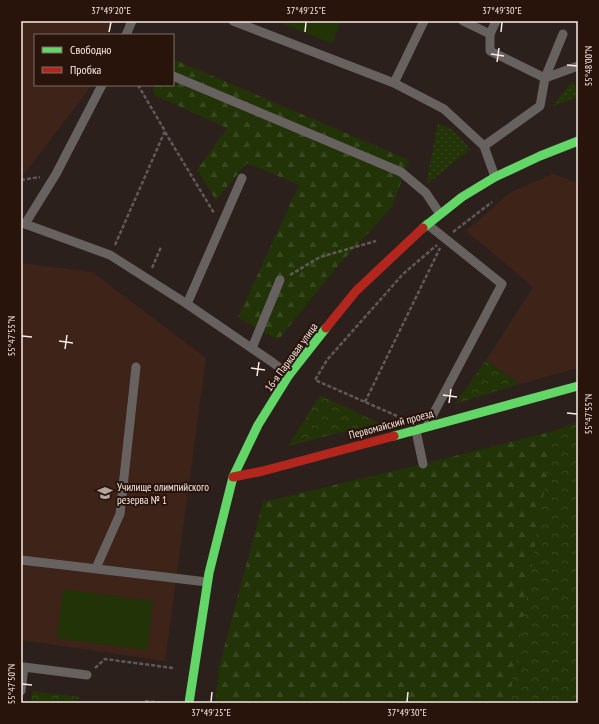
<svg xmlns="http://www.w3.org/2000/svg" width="599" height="724" font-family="'PT Sans Narrow',sans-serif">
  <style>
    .built { fill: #3e2319 }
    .grass { fill: url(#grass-dots) }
    .forest { fill: url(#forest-firs) }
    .park { fill: url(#park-crowns) }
    .pitch { fill: #213307 }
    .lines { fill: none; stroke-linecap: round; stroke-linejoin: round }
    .path { stroke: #605957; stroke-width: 2.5; stroke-dasharray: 4 2; stroke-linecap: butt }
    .lane { stroke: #676160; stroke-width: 9 }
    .fast { stroke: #63d668; stroke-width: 9 }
    .jam { stroke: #b3261e; stroke-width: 9 }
    .ticks { fill: none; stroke: #f9eae4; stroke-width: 1.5 }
    .labels { text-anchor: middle; stroke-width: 4; stroke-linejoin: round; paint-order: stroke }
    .street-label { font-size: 11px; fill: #f9eae4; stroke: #29140c }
    .poi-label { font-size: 11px; fill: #f9eae4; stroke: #29140c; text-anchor: start }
    .neatline { fill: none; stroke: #f9eae4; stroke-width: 1.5 }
    .ticks-label { font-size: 10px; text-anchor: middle; fill: #f9eae4 }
  </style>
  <defs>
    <pattern id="grass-dots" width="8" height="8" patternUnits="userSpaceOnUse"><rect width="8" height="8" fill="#213307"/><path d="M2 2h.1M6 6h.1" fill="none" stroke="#37471f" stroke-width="1.8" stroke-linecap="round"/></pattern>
    <pattern id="forest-firs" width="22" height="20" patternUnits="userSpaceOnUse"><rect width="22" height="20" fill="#213307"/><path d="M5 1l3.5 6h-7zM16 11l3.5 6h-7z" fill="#37471f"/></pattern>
    <pattern id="park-crowns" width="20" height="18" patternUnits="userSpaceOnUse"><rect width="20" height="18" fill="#213307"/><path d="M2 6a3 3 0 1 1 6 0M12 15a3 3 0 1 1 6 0" fill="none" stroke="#37471f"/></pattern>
  </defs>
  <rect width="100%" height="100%" fill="#2c201c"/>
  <g class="built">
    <path d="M21 21H110L107 35H35V85H92L25 173H21Z"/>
    <path d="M553 174 578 183V368L520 384 486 360 533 287 466 231 511 192Z"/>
    <path d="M21 263 92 272 206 358 165 661 21 640Z"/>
  </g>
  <g class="grass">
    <path d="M572 81 577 93H578V97L553 106Z"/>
    <path d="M438 123 453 130 470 149 426 185Z"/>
  </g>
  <g class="forest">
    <path d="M173 59 409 160 392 207 336 268 278 340 238 317 299 185 247 163 216 200 197 170 227 128 154 95 153 85H173Z"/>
    <path d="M578 424V703H215L219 667 263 502 423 464 554 431Z"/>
  </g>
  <g class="park">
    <path d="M486 360 520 384 455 404Z"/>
    <path d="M320 395 379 423 288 446Z"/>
    <path d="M578 422V703H509L554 431Z"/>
    <path d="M32 691 79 697V703H31Z"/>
  </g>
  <g class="pitch">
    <path d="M277 21H341L332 44Z"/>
    <path d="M63 589 153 601 147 650 57 638Z"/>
  </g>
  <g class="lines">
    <g class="path">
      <path d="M165 132 214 213"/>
      <path d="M21 180 40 177"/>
      <path d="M453 232 492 202"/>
      <path d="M115 245 165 131 138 85"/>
      <path d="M152 268 161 247"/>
      <path d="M290 275 320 257 376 241"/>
      <path d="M365 402 440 248"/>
      <path d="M397 416 315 380 327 360 403 274 437 245"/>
      <path d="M95 668 105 659 173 668"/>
      <path d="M145 701 163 703"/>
    </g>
    <g class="lane">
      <path d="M233 21 394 83 444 109 484 146 495 177"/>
      <path d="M463 21 490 34"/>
      <path d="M496 21 490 34V51L545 78 578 66"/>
      <path d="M126 35 132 21"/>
      <path d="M173 76 401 172 426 193 440 214"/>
      <path d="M394 83 424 21"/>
      <path d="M484 146 540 106 545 78 563 34"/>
      <path d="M21 223 25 224 110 255 187 304 272 362 289 375"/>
      <path d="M25 224 56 174 102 85"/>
      <path d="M427 224 502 284 428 424"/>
      <path d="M187 304 242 178"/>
      <path d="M252 348 280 280"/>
      <path d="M416 431 423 464"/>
      <path d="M21 560 207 582"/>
      <path d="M96 568 120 514 136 367"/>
      <path d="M21 691 24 667 87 675"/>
    </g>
    <g class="fast">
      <path d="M423 228 462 197 495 177 540 156 578 141"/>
      <path d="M394 436 578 386"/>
      <path d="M189 703 209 573 233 477 258 425 289 375 326 328"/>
    </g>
    <g class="jam">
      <path d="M326 328 356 291 423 228"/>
      <path d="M233 477 263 471 394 436"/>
    </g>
  </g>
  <path class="ticks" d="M109 32 111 22M305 32 306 22M501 32 502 22M491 54 504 56M497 62 499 48M567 65 577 66M22 336 32 337M59 341 73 343M65 349 67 335M251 368 265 370M257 376 259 362M443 395 457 397M449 403 451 389M567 413 577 414M22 684 32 685M211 702 212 692M407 702 408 692"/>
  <defs>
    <g id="school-bare" transform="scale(1.2)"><path d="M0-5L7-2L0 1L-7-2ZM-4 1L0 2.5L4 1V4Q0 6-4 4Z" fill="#b1a39e" stroke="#29140c" stroke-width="2.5" paint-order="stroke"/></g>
  </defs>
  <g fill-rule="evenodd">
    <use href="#school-bare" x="105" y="493"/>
  </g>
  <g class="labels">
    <g class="street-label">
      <text transform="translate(291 357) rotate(-54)" y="4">16-я Парковая улица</text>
      <text transform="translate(391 424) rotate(-15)" y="4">Первомайский проезд</text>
    </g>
    <g class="poi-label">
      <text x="117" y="491">Училище олимпийского<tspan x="117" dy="13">резерва № 1</tspan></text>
    </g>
  </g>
  <rect width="599" height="724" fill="none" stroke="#29140c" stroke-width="44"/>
  <rect x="34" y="34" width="140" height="52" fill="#29140c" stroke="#7c6a62"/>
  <rect x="42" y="47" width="20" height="6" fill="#63d668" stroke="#7c6a62"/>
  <text x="70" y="54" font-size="12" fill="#f9eae4">Свободно</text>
  <rect x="42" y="67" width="20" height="6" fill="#b3261e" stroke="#7c6a62"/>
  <text x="70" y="74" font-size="12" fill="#f9eae4">Пробка</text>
  <rect x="22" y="22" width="555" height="680" class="neatline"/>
  <g class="ticks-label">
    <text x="111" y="14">37°49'20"E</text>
    <text x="306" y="14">37°49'25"E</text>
    <text x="502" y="14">37°49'30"E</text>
    <text transform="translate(588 66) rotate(-90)" y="4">55°48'00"N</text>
    <text transform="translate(11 336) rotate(-90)" y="4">55°47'55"N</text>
    <text transform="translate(588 414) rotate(-90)" y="4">55°47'55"N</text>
    <text transform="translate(11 684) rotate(-90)" y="4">55°47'50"N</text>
    <text x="211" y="716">37°49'25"E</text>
    <text x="407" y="716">37°49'30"E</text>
  </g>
</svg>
